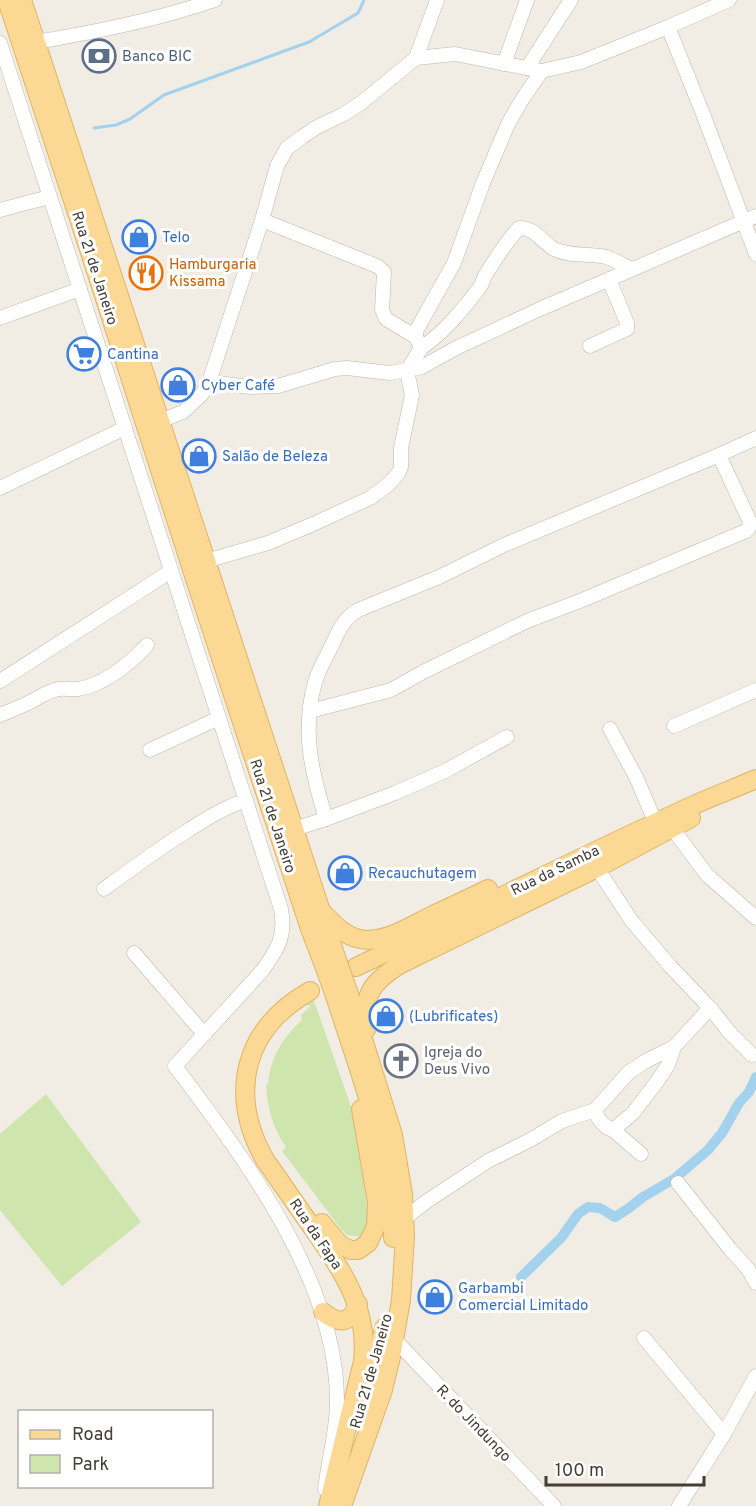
<svg xmlns="http://www.w3.org/2000/svg" width="756" height="1506" font-family="Overpass,sans-serif">
  <style>
    .green { fill: #cfe5ae }
    .lines { fill: none; stroke-linecap: round; stroke-linejoin: round }
    .stream { stroke: #a2d2ed; stroke-width: 3 }
    .canal { stroke: #a2d2ed; stroke-width: 10 }
    .minor-casing { stroke: #c0b7aa; stroke-width: 15 }
    .major-casing { stroke: #dfb565; stroke-width: 20 }
    .minor { stroke: #fff; stroke-width: 14 }
    .major { stroke: #fbd994; stroke-width: 18 }
    .major-bridge-casing { stroke: #dfb565; stroke-width: 20; stroke-linecap: butt }
    .major-bridge { stroke: #fbd994; stroke-width: 18 }
    .labels { text-anchor: middle; stroke-width: 6; stroke-linejoin: round; paint-order: stroke }
    .service-label { font-size: 15px; fill: #4e5e75; stroke: #fff; text-anchor: start }
    .shop-label { font-size: 15px; fill: #366cbe; stroke: #fff; text-anchor: start }
    .food-label { font-size: 15px; fill: #c56008; stroke: #fff; text-anchor: start }
    .street-label { font-size: 15px; fill: #443d34; stroke: #fff }
    .worship-label { font-size: 15px; fill: #5b616d; stroke: #fff; text-anchor: start }
  </style>
  <rect width="100%" height="100%" fill="#f2ede4"/>
  <g class="green">
    <path d="M314 1001 355 1118 369 1221 361 1237 347 1235 341 1229 282 1151 286 1147C273 1129 267 1107 266 1085L268 1084C271 1056 282 1039 302 1020L301 1015 310 1007V1005L307 1006V1003Z"/>
    <path d="M46 1094 141 1222 62 1286 0 1210V1134Z"/>
  </g>
  <g class="lines">
    <path class="stream" d="M94 128 116 125 130 119 164 95 309 42 358 13 364 0"/>
    <path class="canal" d="M521 1277 561 1238 578 1214 588 1207 600 1208 615 1217 629 1208 643 1197 674 1179 708 1150 722 1133 739 1103 749 1092 756 1077"/>
    <g class="minor-casing">
      <g id="minor">
        <path d="M668 27 703 114 756 254"/>
        <path d="M36 42C97 32 157 20 215 0"/>
        <path d="M0 43 281 909C286 936 278 949 262 971L175 1066C244 1158 336 1279 337 1399 338 1427 328 1461 325 1489"/>
        <path d="M416 58 437 0"/>
        <path d="M504 64 527 0"/>
        <path d="M527 68 571 0"/>
        <path d="M0 210 49 197"/>
        <path d="M262 220 377 266 384 272 382 310 386 319 416 337"/>
        <path d="M0 318 80 289"/>
        <path d="M590 346 627 329V323L609 279"/>
        <path d="M421 348C444 333 463 309 480 287 483 283 483 279 486 274 496 258 506 242 519 228 534 227 542 242 554 249 570 257 589 253 606 257 615 260 623 265 632 269"/>
        <path d="M209 382 250 387 278 386 335 369 347 368 390 373 422 367 456 348 540 309 756 216"/>
        <path d="M160 421 183 412 202 394 209 382 262 220 277 166 287 148 302 137 317 127 344 114 361 103 416 58 455 54 542 71 581 62 668 27 729 0"/>
        <path d="M0 488 125 428"/>
        <path d="M206 561 268 543 311 525 370 498 389 484 399 472 401 467V448L412 395 407 371 421 348 416 337V331L454 263 483 183 508 124 523 98 542 71"/>
        <path d="M0 681 171 571"/>
        <path d="M310 711 391 690 423 672 527 621 580 601 746 531 749 528 750 522 719 455"/>
        <path d="M0 715C10 711 20 707 30 702 38 698 46 692 55 690 62 687 70 690 78 689 102 686 131 663 147 645"/>
        <path d="M674 726 756 690"/>
        <path d="M610 729 636 777 654 819"/>
        <path d="M150 750 219 718"/>
        <path d="M326 819 395 793 445 771 507 737"/>
        <path d="M672 828 707 875 756 918"/>
        <path d="M294 829 326 819C312 774 302 733 314 686 317 672 325 660 331 647 339 631 342 620 358 610L439 577 504 545 719 455 756 438"/>
        <path d="M597 868 631 920 670 966 710 1008 731 1034 752 1055"/>
        <path d="M104 889C131 869 157 850 184 833 204 820 223 808 246 800"/>
        <path d="M134 953 204 1034"/>
        <path d="M595 1110C597 1118 604 1128 613 1130L641 1154"/>
        <path d="M613 1130 633 1113 656 1083 668 1065 674 1047 710 1008"/>
        <path d="M678 1183 730 1249 748 1269 756 1283"/>
        <path d="M404 1219 427 1201 488 1161 530 1140 562 1121 595 1110 629 1072 646 1061 674 1047"/>
        <path d="M644 1338 724 1434"/>
        <path d="M395 1340 554 1506"/>
        <path d="M679 1506 724 1434 756 1376"/>
      </g>
    </g>
    <g class="major-casing">
      <g id="major">
        <path d="M7 0 87 243 197 585 310 929 325 968"/>
        <path d="M22 0 338 963"/>
        <path d="M322 912C333 923 344 936 360 939 384 944 412 925 433 915 452 906 470 898 488 889"/>
        <path d="M356 967C464 915 572 861 681 811 705 799 731 790 756 779"/>
        <path d="M310 991C243 1029 228 1094 265 1160 281 1182 296 1205 312 1227 341 1270 369 1306 363 1361L328 1506"/>
        <path d="M335 996C360 1075 393 1155 393 1238"/>
        <path d="M367 1028C363 994 371 983 399 965L597 868 691 818"/>
        <path d="M322 1223 340 1245 351 1250H358L368 1243 376 1226 377 1202 361 1109"/>
        <path d="M323 1312C338 1324 350 1325 358 1304"/>
        <path d="M365 1400 374 1371 384 1328"/>
        <path d="M342 1506 383 1390 391 1357 401 1300 405 1236 403 1194 393 1135 348 991"/>
      </g>
    </g>
    <use href="#minor" class="minor"/>
    <use href="#major" class="major"/>
    <g class="major-bridge-casing">
      <g id="major-bridge">
        <path d="M338 963 348 991"/>
        <path d="M325 968 335 996"/>
      </g>
    </g>
    <use href="#major-bridge" class="major-bridge"/>
  </g>
  <defs>
    <g id="bank-ring" transform="scale(1.725)"><circle r="9.5" fill="#fff" stroke="#5c6f8a" stroke-width="1.5"/><path d="M-6-4H6V4H-6ZM0-2.3a2.3 2.3 0 1 0 0 4.6a2.3 2.3 0 1 0 0-4.6Z" fill="#5c6f8a"/></g>
    <g id="shop-ring" transform="scale(1.725)"><circle r="9.5" fill="#fff" stroke="#3f7fe0" stroke-width="1.5"/><path d="M-5-2.5h2.3a2.7 3.5 0 0 1 5.4 0H5L5.5 6h-11ZM-1.5-2.5h3a1.5 2.3 0 0 0-3 0Z" fill="#3f7fe0"/></g>
    <g id="restaurant-ring" transform="scale(1.725)"><circle r="9.5" fill="#fff" stroke="#e8710a" stroke-width="1.5"/><path d="M-5-6h1v4h1v-4h1v4h1v-4h1v5L-1.5 .5V6h-2V.5L-5-1ZM5-6V6H3V1.5H1.5Q1.5-4 5-6Z" fill="#e8710a"/></g>
    <g id="supermarket-ring" transform="scale(1.725)"><circle r="9.5" fill="#fff" stroke="#3f7fe0" stroke-width="1.5"/><path d="M-6-5.5h2.5l.6 2H6L4.5 2H-2.5L-4.4-4H-6ZM-1.5 3.2a1.3 1.3 0 1 0 .1 0ZM3 3.2a1.3 1.3 0 1 0 .1 0Z" fill="#3f7fe0"/></g>
    <g id="church-ring" transform="scale(1.725)"><circle r="9.5" fill="#fff" stroke="#6b7280" stroke-width="1.5"/><path d="M-1.2-6h2.4v3.5h3.3v2.4h-3.3V6h-2.4V-.1h-3.3v-2.4h3.3Z" fill="#6b7280"/></g>
  </defs>
  <g fill-rule="evenodd">
    <use href="#bank-ring" x="99" y="56"/>
    <use href="#shop-ring" x="139" y="237"/>
    <use href="#restaurant-ring" x="146" y="273"/>
    <use href="#supermarket-ring" x="84" y="354"/>
    <use href="#shop-ring" x="178" y="385"/>
    <use href="#shop-ring" x="199" y="456"/>
    <use href="#shop-ring" x="345" y="873"/>
    <use href="#shop-ring" x="386" y="1016"/>
    <use href="#church-ring" x="401" y="1061"/>
    <use href="#shop-ring" x="435" y="1297"/>
  </g>
  <g class="labels">
    <g class="service-label">
      <text x="122" y="61">Banco BIC</text>
    </g>
    <g class="shop-label">
      <text x="162" y="242">Telo</text>
      <text x="107" y="359">Cantina</text>
      <text x="201" y="390">Cyber Café</text>
      <text x="222" y="461">Salão de Beleza</text>
      <text x="368" y="878">Recauchutagem</text>
      <text x="409" y="1021">(Lubrificates)</text>
      <text x="458" y="1293">Garbambi<tspan x="458" dy="17">Comercial Limitado</tspan></text>
    </g>
    <g class="food-label">
      <text x="169" y="269">Hamburgaria<tspan x="169" dy="17">Kissama</tspan></text>
    </g>
    <g class="street-label">
      <text transform="translate(95 268) rotate(72)" y="5">Rua 21 de Janeiro</text>
      <text transform="translate(273 816) rotate(72)" y="5">Rua 21 de Janeiro</text>
      <text transform="translate(555 870) rotate(-26)" y="5">Rua da Samba</text>
      <text transform="translate(316 1234) rotate(56)" y="5">Rua da Fapa</text>
      <text transform="translate(371 1371) rotate(-74)" y="5">Rua 21 de Janeiro</text>
      <text transform="translate(474 1423) rotate(46)" y="5">R. do Jindungo</text>
    </g>
    <g class="worship-label">
      <text x="424" y="1057">Igreja do<tspan x="424" dy="17">Deus Vivo</tspan></text>
    </g>
  </g>
  <rect x="18" y="1410" width="195" height="78" fill="#ffffff" stroke="#b4b1ae" stroke-width="1.5"/>
  <rect x="30" y="1430" width="30" height="9" fill="#fbd994" stroke="#b4b1ae" stroke-width="1.5"/>
  <text x="72" y="1440" font-size="18" fill="#443d34">Road</text>
  <rect x="30" y="1455" width="30" height="18" fill="#cfe5ae" stroke="#b4b1ae" stroke-width="1.5"/>
  <text x="72" y="1470" font-size="18" fill="#443d34">Park</text>
  <path d="M546 1476v9h158v-9" fill="none" stroke="#443d34" stroke-width="3"/>
  <text x="555" y="1476" font-size="18" fill="#443d34" stroke="#ffffff" stroke-width="4.5" paint-order="stroke">100 m</text>
</svg>
